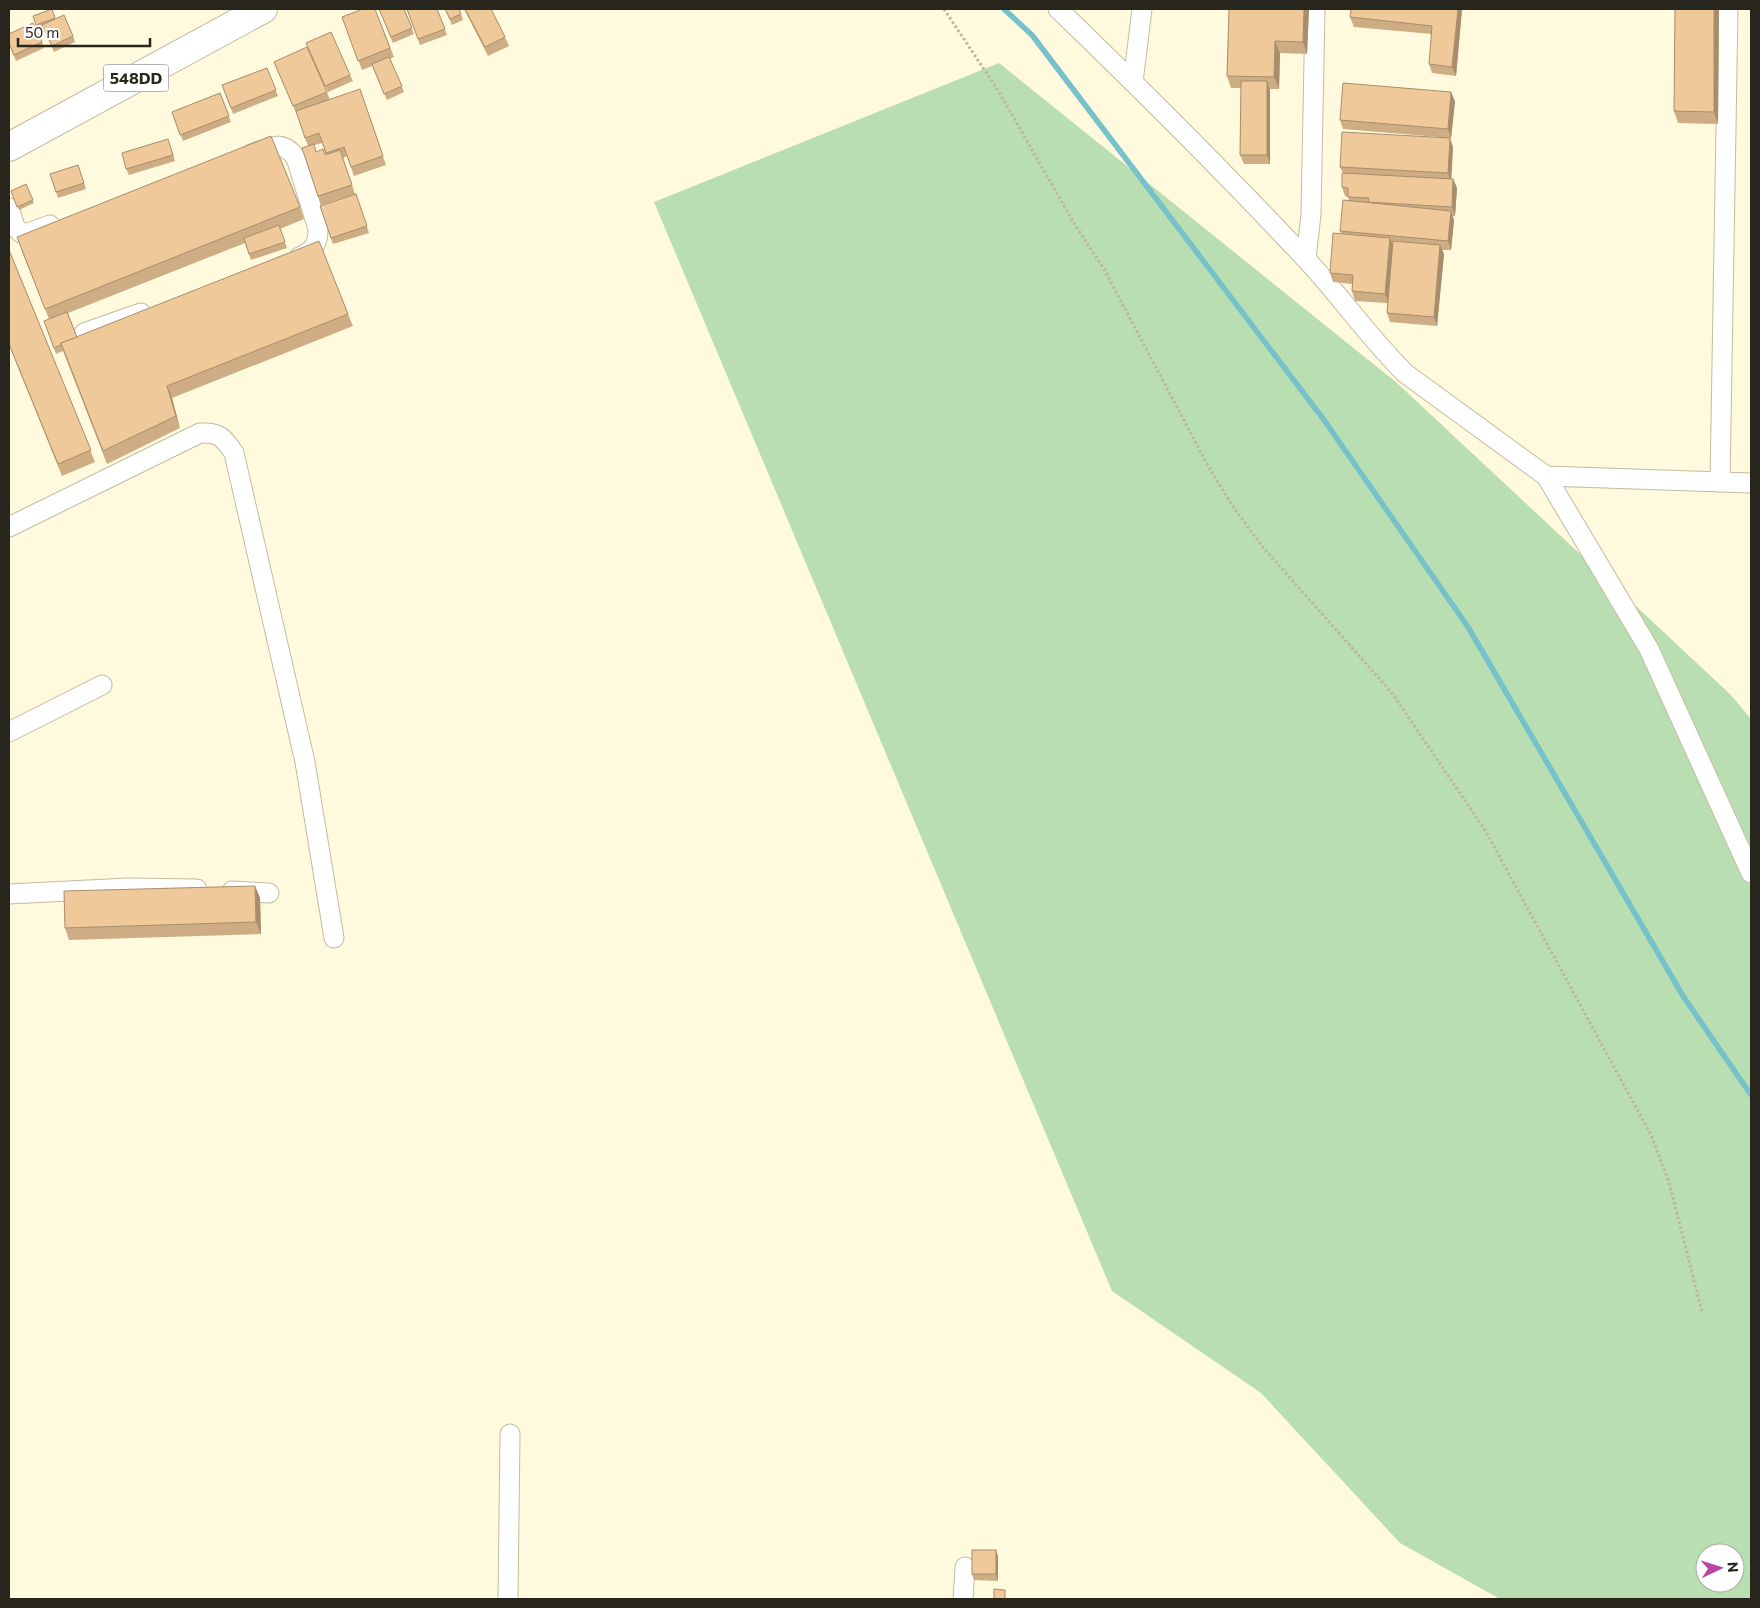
<svg xmlns="http://www.w3.org/2000/svg" width="1760" height="1608" font-family="Commissioner,sans-serif">
  <style>
    .green { fill: #b9deb2; fill-rule: evenodd }
    .lines { fill: none; stroke-linecap: round; stroke-linejoin: round }
    .stream { stroke: #76c1ca; stroke-width: 5.5 }
    .minor-casing { stroke: #c1bca1; stroke-width: 21 }
    .highway-casing { stroke: #c1bca1; stroke-width: 30 }
    .path { stroke: #bbb6a0; stroke-width: 3; stroke-dasharray: 2.5 2.5; stroke-linecap: butt }
    .minor { stroke: #fff; stroke-width: 19 }
    .highway { stroke: #fff; stroke-width: 28 }
    .wall { fill: #cead84; fill-rule: evenodd }
    .shaded-wall { fill: #a78d6b }
    .building { fill: #efc999; stroke: #a78d6b }
    .labels { text-anchor: middle; stroke-width: 4; stroke-linejoin: round; paint-order: stroke }
    .shield { fill: #fff; stroke: #686760; stroke-width: 1 }
    .shield-label { font-size: 16px; font-weight: bold; fill: #28261c }
  </style>
  <rect width="100%" height="100%" fill="#fff9dd"/>
  <path class="green" d="M999 63 1397 383 1731 695 1751 719V1599H1500L1400 1543 1261 1393 1112 1291 654 202ZM1705 1553H1735V1583H1705Z"/>
  <g class="lines">
    <path class="stream" d="M1004 9 1032 35 1324 420 1468 627 1683 996 1751 1095"/>
    <g class="minor-casing">
      <g id="minor">
        <path d="M1058 9C1142 90 1224 172 1304 257 1340 295 1369 338 1406 374L1546 476 1649 649 1751 873"/>
        <path d="M1133 82 1142 9"/>
        <path d="M251 154C270 148 282 138 296 158L318 229C318 244 314 251 299 257"/>
        <path d="M9 208 15 227 21 233H28L50 225"/>
        <path d="M1306 259 1311 214 1315 9"/>
        <path d="M84 333 141 313"/>
        <path d="M1546 476 1751 483"/>
        <path d="M1720 482 1728 9"/>
        <path d="M9 527 200 433C219 432 223 437 234 453L305 762 334 938"/>
        <path d="M9 732 102 685"/>
        <path d="M232 891 269 893"/>
        <path d="M9 894 128 888 197 889"/>
        <path d="M508 1599 510 1434"/>
        <path d="M963 1599 965 1567"/>
      </g>
    </g>
    <g class="highway-casing">
      <path id="highway" d="M9 147 263 9"/>
    </g>
    <path class="path" d="M944 9 999 92 1075 225 1104 269 1207 464 1230 502 1261 545 1392 693 1485 830 1651 1135 1669 1182 1702 1312"/>
    <use href="#minor" class="minor"/>
    <use href="#highway" class="highway"/>
  </g>
  <g class="wall">
    <path d="M52 9 55 19 73 36 75 42 54 52 43 26 37 28 33 16Z"/>
    <path d="M375 9 394 57 390 59 404 92 387 100 372 66 362 70 342 17Z"/>
    <path d="M379 9H404L414 34 393 43Z"/>
    <path d="M407 9H437L447 35 420 45Z"/>
    <path d="M445 9 461 14 463 20 452 25Z"/>
    <path d="M464 9H491L505 37 509 46 488 56Z"/>
    <path d="M1229 9H1309L1307 54 1280 53 1279 89H1270V164H1244L1240 155 1241 88H1231L1227 76Z"/>
    <path d="M1351 9H1462L1456 76 1432 73 1429 64 1432 34 1354 27 1350 17Z"/>
    <path d="M1719 9 1718 124 1678 123 1674 111Z"/>
    <path d="M9 34 42 42 44 48 16 61 9 44Z"/>
    <path d="M306 43 350 75 353 81 328 92Z"/>
    <path d="M274 62 327 92 330 100 360 89 386 165 354 176 347 156 343 158 355 194 321 205 302 148 308 146 297 115ZM322 143 326 155H325L316 152 314 145Z"/>
    <path d="M267 68 278 96 233 114 222 85Z"/>
    <path d="M220 93 231 122 183 141 172 112Z"/>
    <path d="M1455 101 1451 138 1343 129 1340 120Z"/>
    <path d="M170 145 175 161 129 175 126 169Z"/>
    <path d="M1453 147 1451 179H1453L1457 188 1455 216H1452L1454 220 1451 250H1442L1444 254 1437 326 1390 322 1387 313V303L1355 301 1352 291V284L1333 282 1330 273 1341 234 1340 231 1349 201 1348 197 1345 196 1342 187 1343 173 1340 167Z"/>
    <path d="M78 165 86 189 58 198 50 174Z"/>
    <path d="M26 184 34 203 19 210 11 191Z"/>
    <path d="M356 194 369 233 333 244 320 206Z"/>
    <path d="M300 207 304 219 280 229 287 248 251 260 245 243 68 313 77 337 348 314 353 326 172 398 180 428 107 464 63 351 56 354 44 321 49 319 21 249Z"/>
    <path d="M9 250 95 462 62 476 9 345Z"/>
    <path d="M255 886 260 898 261 934 69 940 65 928Z"/>
    <path d="M996 1550 998 1557V1581L974 1580 972 1574Z"/>
  </g>
  <g class="shaded-wall">
    <path d="M1304 9H1309L1307 54 1303 42Z"/>
    <path d="M1458 9H1462L1456 76 1452 67Z"/>
    <path d="M1714 9H1719L1718 124 1714 112Z"/>
    <path d="M1275 41 1280 53 1279 89 1274 77Z"/>
    <path d="M1267 81 1270 90V164L1267 155Z"/>
    <path d="M1451 92 1455 101 1451 138 1448 129Z"/>
    <path d="M1450 138 1453 147 1451 183 1448 173Z"/>
    <path d="M1453 179 1457 188 1455 216 1452 207Z"/>
    <path d="M1451 211 1454 220 1451 250 1448 241Z"/>
    <path d="M1390 238 1393 247 1389 303 1385 294Z"/>
    <path d="M1440 245 1444 254 1437 326 1434 317Z"/>
    <path d="M167 386 172 398 180 428 176 416Z"/>
    <path d="M255 886 260 898 261 934 256 922Z"/>
    <path d="M996 1550 998 1557V1581L996 1574Z"/>
  </g>
  <g class="building">
    <path d="M52 9 55 18 36 25 33 16Z"/>
    <path d="M363 9H375L390 48 358 61 342 17Z"/>
    <path d="M379 9H404L412 28 391 37Z"/>
    <path d="M407 9H437L445 29 418 39Z"/>
    <path d="M445 9H459L461 14 450 19Z"/>
    <path d="M465 9H491L505 37 485 47Z"/>
    <path d="M1229 9H1304L1303 42 1275 41 1274 77 1227 76Z"/>
    <path d="M1351 9H1458L1452 67 1429 64 1432 26 1350 17Z"/>
    <path d="M1675 9H1714V112L1674 111Z"/>
    <path d="M64 15 73 36 52 46 42 25Z"/>
    <path d="M33 23 42 42 14 55 9 43V34Z"/>
    <path d="M331 32 350 75 325 86 306 43Z"/>
    <path d="M307 47 327 92 293 106 274 62Z"/>
    <path d="M389 57 402 86 384 94 372 64Z"/>
    <path d="M267 68 276 90 231 108 222 85Z"/>
    <path d="M1241 81H1267V155H1240Z"/>
    <path d="M1343 83 1451 92 1448 129 1340 120Z"/>
    <path d="M360 89 383 156 351 167 344 147 326 153 319 133 305 138 296 111Z"/>
    <path d="M220 93 229 116 180 135 172 112Z"/>
    <path d="M1342 132 1450 138 1448 173 1340 167Z"/>
    <path d="M271 136 300 207 45 309 17 237Z"/>
    <path d="M168 139 173 155 126 169 122 153Z"/>
    <path d="M314 144 316 152 323 149 325 155 340 150 352 185 318 196 302 148Z"/>
    <path d="M78 165 84 183 56 192 50 174Z"/>
    <path d="M1342 173 1453 179 1452 207 1368 202 1369 198 1348 197V188L1342 187Z"/>
    <path d="M26 184 33 200 17 207 11 191Z"/>
    <path d="M356 194 367 226 331 238 320 206Z"/>
    <path d="M1343 200 1451 211 1448 241 1340 231Z"/>
    <path d="M279 225 285 242 249 254 244 238Z"/>
    <path d="M1333 233 1390 238 1385 294 1352 291 1353 275 1330 273Z"/>
    <path d="M319 241 348 314 167 386 176 416 103 451 61 343Z"/>
    <path d="M1393 241 1440 245 1434 317 1387 313Z"/>
    <path d="M9 250 91 450 58 464 9 344Z"/>
    <path d="M67 312 77 337 61 343V345L54 348 44 321Z"/>
    <path d="M255 886 256 922 65 928 64 891Z"/>
    <rect x="972" y="1550" width="24" height="24"/>
    <path d="M994 1589 1005 1590V1599H994Z"/>
  </g>
  <g class="labels">
    <rect class="shield" x="103.5" y="64.5" width="65" height="27" rx="4"/>
    <g class="shield-label">
      <text x="136" y="84">548DD</text>
    </g>
  </g>
  <rect width="1760" height="1608" fill="none" stroke="#28261c" stroke-width="20"/>
  <g transform="translate(1720 1568) rotate(86)"><circle r="24" fill="#ffffff" stroke="#a9a8a4"/>
  <path d="M0-4L9 19L0 12L-9 19Z" fill="#ba46a0"/>
  <text y="-8" font-size="14" font-weight="bold" text-anchor="middle" fill="#28261c">N</text>
  </g>
  <path d="M18 38v8h132v-8" fill="none" stroke="#28261c" stroke-width="2.5"/>
  <text x="25" y="38" font-size="15" fill="#28261c" stroke="#ffffff" stroke-width="4" paint-order="stroke">50 m</text>
</svg>
